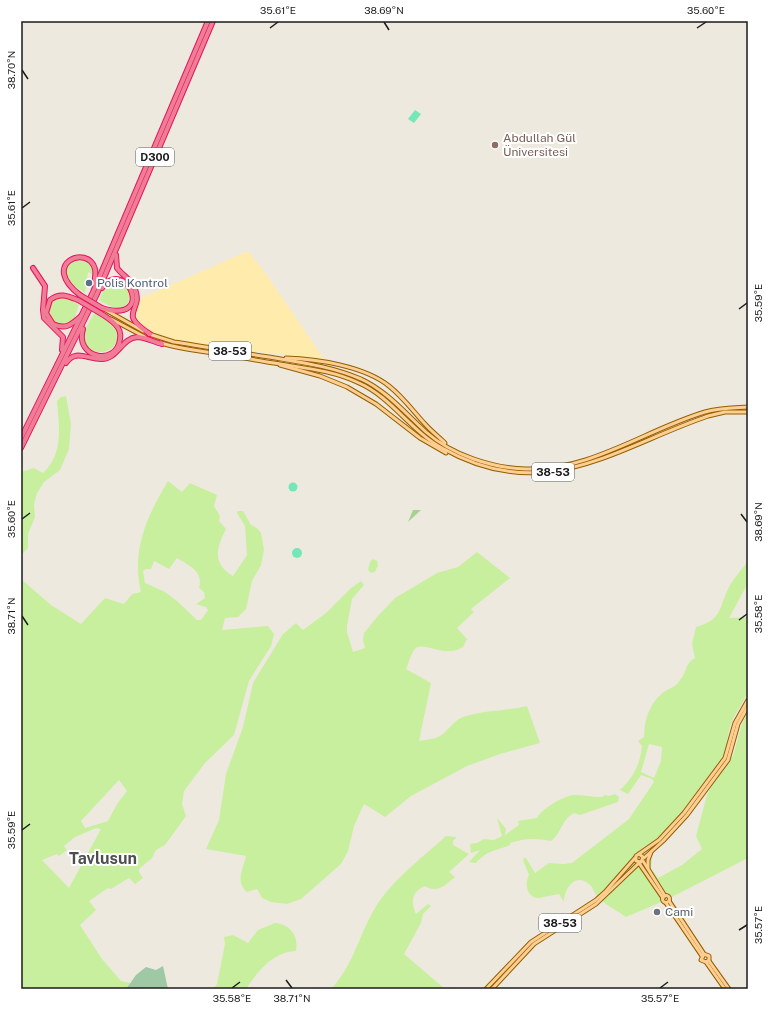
<svg xmlns="http://www.w3.org/2000/svg" width="769" height="1010" font-family="'Public Sans',sans-serif">
  <style>
    .grass { fill: #c8ef9e; fill-rule: evenodd }
    .forest { fill: #a4d28f }
    .sand { fill: #ffecac }
    .cemetery { fill: #9ec9a4 }
    .pitch { fill: #74e7b8 }
    .lines { fill: none; stroke-linecap: round; stroke-linejoin: round }
    .primary-casing { stroke: #925f00; stroke-width: 5 }
    .highway-casing { stroke: #e7125f; stroke-width: 6 }
    .primary { stroke: #ffce93; stroke-width: 3 }
    .highway { stroke: #ef7d95; stroke-width: 4 }
    .highway-bridge-casing { stroke: #e7125f; stroke-width: 6; stroke-linecap: butt }
    .highway-bridge { stroke: #ef7d95; stroke-width: 4 }
    .ticks { fill: none; stroke: #1b1b1b; stroke-width: 1.5 }
    .education-dot { fill: #8d6e63; stroke: #fff; stroke-width: 1.5 }
    .service-dot { fill: #5c6f8a; stroke: #fff; stroke-width: 1.5 }
    .worship-dot { fill: #6b7280; stroke: #fff; stroke-width: 1.5 }
    .labels { text-anchor: middle; stroke-width: 4; stroke-linejoin: round; paint-order: stroke }
    .shield { fill: #fff; stroke: #5f5f5f; stroke-width: 1 }
    .shield-label { font-size: 11px; font-weight: bold; fill: #1b1b1b }
    .education-label { font-size: 12px; fill: #785e54; stroke: #fff; text-anchor: start }
    .service-label { font-size: 12px; fill: #4e5e75; stroke: #fff; text-anchor: start }
    .worship-label { font-size: 12px; fill: #5b616d; stroke: #fff; text-anchor: start }
    .district-label { font-size: 16px; font-weight: bold; fill: #4e4e4e; stroke: #fff }
    .neatline { fill: none; stroke: #1b1b1b; stroke-width: 1.5 }
    .ticks-label { font-size: 10px; text-anchor: middle; fill: #1b1b1b }
  </style>
  <rect width="100%" height="100%" fill="#eee9df"/>
  <g class="grass">
    <path d="M75 260 87 262 94 270V275L88 272 85 293 68 282 65 271 69 264Z"/>
    <path d="M118 281 128 287 131 296 126 306 117 309 99 301C103 291 106 282 118 281Z"/>
    <path d="M59 298H68L79 305C73 321 75 325 56 325L48 313 51 303Z"/>
    <path d="M95 312C107 320 124 328 115 345 106 357 81 354 84 335 85 327 91 319 95 312Z"/>
    <path d="M66 396 71 424 69 449 60 470 44 482 37 493 34 504 35 517 28 534V548L21 555V472L34 468 43 473C64 454 59 426 57 401L61 397Z"/>
    <path d="M168 481 182 492 190 483 217 495 214 506 220 516 219 521 226 529C217 547 211 563 233 576L247 555 245 526 237 513 238 511H243L251 525 257 528 261 533 264 550 261 565 252 581 246 609 238 617 225 618 222 630 268 626 274 634 271 646 249 681 234 735 205 763 184 791 182 804 186 816 165 845 156 850 152 858 139 869V872L143 878 135 884 129 878 111 889 108 888 89 901 96 910 80 925 102 959 121 981 130 983 126 989H21V579L51 605 81 624 105 598 124 604 132 594 141 592C131 550 147 516 168 481ZM177 558C188 565 204 571 199 588L204 592 205 598 196 604 206 607 208 610 201 620H197L177 601 165 592 145 583 143 571 146 569H151L154 561 169 569ZM119 780 127 791 117 804 108 821 85 828 81 821ZM96 828 101 829 69 888 42 860 57 854 59 856 67 850 64 846 75 837Z"/>
    <path d="M477 552 510 578 471 609 474 612 457 628 467 639 463 647C444 659 423 640 415 649 410 655 409 663 406 669L431 683 419 741C424 740 435 739 440 736 448 731 453 721 463 717 484 710 506 711 527 706L540 743 500 754 467 766 411 796 385 817 364 804 354 826 348 851 341 864 301 899 287 904 271 902 262 898 257 889 247 892C235 882 243 869 246 856L206 849 219 820 226 774 243 727 253 683 283 634 296 623 303 630 326 613 351 588 361 581 364 585 352 599 347 626V632L353 652 365 648 363 640 364 633 377 617 395 598 437 573 458 567Z"/>
    <path d="M373 559 377 561 378 565 375 572 371 573 368 570 370 562Z"/>
    <path d="M748 561V583L729 618 748 617V690C745 701 737 710 732 721 727 733 728 747 721 760L674 822 645 854 652 859 651 868 658 878 682 865 702 849 696 836 707 795 714 781 733 756 742 724 748 711V858L666 900 626 917C618 911 605 905 598 897 594 893 593 887 589 884 575 872 564 889 564 902L559 894C553 895 545 897 539 898 527 898 524 884 529 875L523 860 524 858H526L535 873 549 863 563 864 572 863 629 819 654 782 652 779 641 775 628 794 620 790C633 778 640 765 642 746L638 741 644 737C644 719 650 702 665 691 671 688 677 686 680 680 687 672 685 663 695 658L692 644 696 627C723 620 719 606 729 587 734 578 742 569 748 561ZM649 744 662 747 661 761 654 778 641 772Z"/>
    <path d="M615 794 619 797 618 802 580 815 574 813C561 820 562 833 551 841 536 838 525 838 510 843V845C494 852 489 849 476 863L469 862 480 850 471 853 470 844 477 843 484 839 494 840 502 836 497 818 506 829 505 835 519 825 518 821 537 818C541 809 564 796 573 795 583 795 592 797 602 797L605 795 609 796Z"/>
    <path d="M446 836 457 837 453 841V845L469 854 449 872 455 877C445 885 438 894 425 886 411 892 411 902 416 914L428 904 431 906 423 914 421 923 404 954 445 989H331C353 966 359 935 375 908 392 880 422 858 446 836Z"/>
    <path d="M275 923C290 924 299 936 296 951 273 952 258 971 246 989H213L217 984 225 944 224 937 233 935 248 943 258 930Z"/>
  </g>
  <path class="forest" d="M413 510H421L408 522Z"/>
  <path class="sand" d="M248 251 268 277 324 359C312 358 300 357 287 355 242 348 176 355 139 324L136 315 139 299Z"/>
  <path class="cemetery" d="M163 966 168 989H126L136 975 146 967 156 970Z"/>
  <g class="pitch">
    <path d="M415 110 421 114 414 123 408 119Z"/>
    <circle cx="293" cy="487" r="4.5"/>
    <circle cx="297" cy="553" r="5"/>
  </g>
  <g class="lines">
    <g class="primary-casing">
      <g id="primary">
        <path d="M104 309 143 331"/>
        <path d="M111 319 145 337"/>
        <path d="M149 334 174 342C207 347 241 353 275 358 305 363 333 367 361 379 387 391 406 414 426 432 452 455 492 468 526 469 591 471 645 430 705 412 719 408 734 408 748 407"/>
        <path d="M161 343C183 350 204 351 226 355 242 357 258 361 274 363 303 368 332 370 359 383 391 397 411 431 442 448 544 506 613 449 708 416L725 412H748"/>
        <path d="M286 358C317 359 364 366 389 386 403 397 413 411 425 424 431 431 438 436 445 443"/>
        <path d="M280 365 320 376 347 387 376 404 420 438 446 453"/>
        <path d="M639 854 643 857 641 862 636 861V856L659 840 684 813 725 758 735 723 748 700"/>
        <path d="M644 858 663 841 687 815 728 760 738 724 748 706"/>
        <path d="M643 861 665 896"/>
        <path d="M648 868V860L651 852"/>
        <circle cx="666" cy="899" r="3.5"/>
        <path d="M669 901 704 954 709 956V960L706 962 701 960 704 954"/>
        <path d="M666 903 702 956"/>
        <path d="M709 961 729 989"/>
        <path d="M706 962 725 989"/>
        <path d="M486 989 531 942 596 900 606 891 635 858"/>
        <path d="M492 989 534 944 596 904 639 863 663 898"/>
      </g>
    </g>
    <g class="highway-casing">
      <g id="highway">
        <path d="M116 255 117 268C122 275 132 280 135 289 144 312 116 312 150 334"/>
        <path d="M33 268 45 286 43 310 44 318 63 337 62 350"/>
        <path d="M80 295C39 264 88 243 95 269 96 274 95 279 94 284"/>
        <path d="M78 300C68 296 60 292 50 300L46 313 53 324C65 330 71 325 80 317"/>
        <path d="M102 308C157 325 126 255 102 288"/>
        <path d="M83 329C74 358 117 367 120 339 121 334 119 328 115 324 111 320 105 316 100 313"/>
        <path d="M66 363C75 349 87 359 101 359 117 360 122 338 137 337 145 337 154 342 162 344"/>
        <path d="M21 438 93 292 208 21"/>
        <path d="M21 448 97 294 213 21"/>
      </g>
    </g>
    <use href="#primary" class="primary"/>
    <use href="#highway" class="highway"/>
    <g class="highway-bridge-casing">
      <g id="highway-bridge">
        <path d="M80 295 102 308"/>
        <path d="M78 300 100 313"/>
      </g>
    </g>
    <use href="#highway-bridge" class="highway-bridge"/>
  </g>
  <path class="ticks" d="M384 22 389 30M270 28 278 22M697 28 706 22M22 70 28 79M22 208 30 202M739 309 747 303M741 514 747 522M22 519 30 513M22 616 28 625M739 620 747 614M22 830 30 824M739 930 747 925M286 980 292 988M232 988 240 982M660 988 668 982"/>
  <circle class="education-dot" cx="495" cy="145" r="4"/>
  <circle class="service-dot" cx="89" cy="283" r="4"/>
  <circle class="worship-dot" cx="657" cy="912" r="4"/>
  <g class="labels">
    <g class="shield">
      <rect x="136" y="148" width="38" height="18" rx="3"/>
      <rect x="209" y="342" width="42" height="18" rx="3"/>
      <rect x="532" y="463" width="42" height="18" rx="3"/>
      <rect x="539" y="914" width="42" height="18" rx="3"/>
    </g>
    <g class="shield-label">
      <text x="155" y="161">D300</text>
      <text x="230" y="355">38-53</text>
      <text x="553" y="476">38-53</text>
      <text x="560" y="927">38-53</text>
    </g>
    <g class="education-label">
      <text x="503" y="142">Abdullah Gül<tspan x="503" dy="14">Üniversitesi</tspan></text>
    </g>
    <g class="service-label">
      <text x="97" y="287">Polis Kontrol</text>
    </g>
    <g class="worship-label">
      <text x="665" y="916">Cami</text>
    </g>
    <g class="district-label">
      <text x="103" y="864">Tavlusun</text>
    </g>
  </g>
  <rect width="769" height="1010" fill="none" stroke="#ffffff" stroke-width="44"/>
  <rect x="22" y="22" width="725" height="966" class="neatline"/>
  <g class="ticks-label">
    <text x="278" y="14">35.61°E</text>
    <text x="384" y="14">38.69°N</text>
    <text x="706" y="14">35.60°E</text>
    <text transform="translate(11 70) rotate(-90)" y="4">38.70°N</text>
    <text transform="translate(11 208) rotate(-90)" y="4">35.61°E</text>
    <text transform="translate(758 303) rotate(-90)" y="4">35.59°E</text>
    <text transform="translate(11 519) rotate(-90)" y="4">35.60°E</text>
    <text transform="translate(758 522) rotate(-90)" y="4">38.69°N</text>
    <text transform="translate(758 614) rotate(-90)" y="4">35.58°E</text>
    <text transform="translate(11 616) rotate(-90)" y="4">38.71°N</text>
    <text transform="translate(11 830) rotate(-90)" y="4">35.59°E</text>
    <text transform="translate(758 925) rotate(-90)" y="4">35.57°E</text>
    <text x="232" y="1002">35.58°E</text>
    <text x="292" y="1002">38.71°N</text>
    <text x="660" y="1002">35.57°E</text>
  </g>
</svg>
